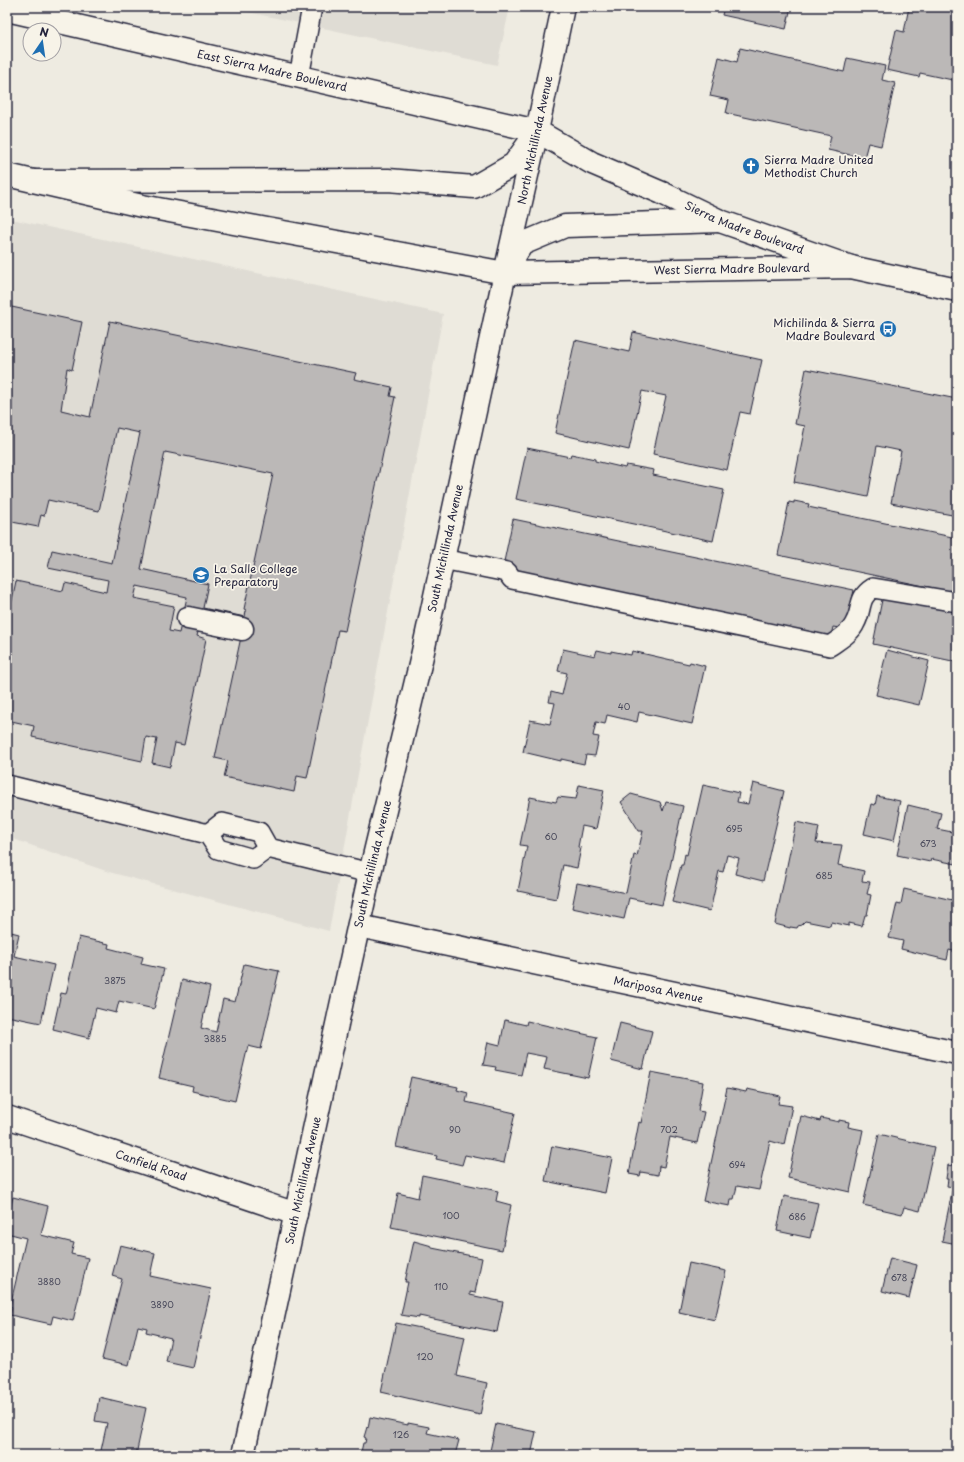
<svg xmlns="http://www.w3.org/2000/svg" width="964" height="1462" font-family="'Playpen Sans',sans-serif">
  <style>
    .built { fill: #dfdcd4 }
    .building { fill: #bbb8b7; stroke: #22223b; fill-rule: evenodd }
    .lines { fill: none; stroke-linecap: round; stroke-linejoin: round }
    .service-casing { stroke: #22223b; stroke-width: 22 }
    .pedestrian-casing { stroke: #22223b; stroke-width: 25 }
    .minor-casing { stroke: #22223b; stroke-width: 25 }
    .tertiary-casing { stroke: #22223b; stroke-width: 25 }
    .primary-casing { stroke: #22223b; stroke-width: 25 }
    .service { stroke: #f7f3e8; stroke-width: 19 }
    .pedestrian { stroke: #f7f3e8; stroke-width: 22 }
    .minor { stroke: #f7f3e8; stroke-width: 22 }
    .tertiary { stroke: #f7f3e8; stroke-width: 22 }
    .primary { stroke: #f7f3e8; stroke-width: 22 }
    .labels { text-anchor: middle; stroke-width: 3.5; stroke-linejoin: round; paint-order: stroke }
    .number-label { font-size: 9px; fill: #48485a }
    .street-label { font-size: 11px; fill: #22223b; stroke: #f7f3e8 }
    .poi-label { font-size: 11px; fill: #22223b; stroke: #f7f3e8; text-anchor: start }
  </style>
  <rect width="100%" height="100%" fill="#eeebe1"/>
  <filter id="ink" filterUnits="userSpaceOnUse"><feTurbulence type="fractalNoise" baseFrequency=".025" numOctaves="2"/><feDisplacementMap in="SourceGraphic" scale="8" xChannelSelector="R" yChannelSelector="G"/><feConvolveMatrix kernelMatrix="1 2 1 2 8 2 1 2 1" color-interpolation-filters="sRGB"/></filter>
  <g filter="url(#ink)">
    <g class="built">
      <path d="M224 7H510L497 65Z"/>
      <path d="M7 218 443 314 329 931 109 872 7 837Z"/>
    </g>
    <g class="building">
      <path d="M724 7H791L786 29 722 15Z"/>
      <path d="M909 7H957V81L920 73 919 77 887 70 896 30 904 32Z"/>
      <path d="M740 48 844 72 847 58 885 66 882 80 895 83 881 146 868 143 864 158 828 150 831 136 726 113 729 100 710 96 719 57 737 62Z"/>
      <path d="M7 306 82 322 72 370 67 368 61 410 90 417 110 321 356 373 354 379 392 387 390 396 395 397 345 631 338 630 307 778 297 776 294 792 224 777 228 761 215 758 241 637 199 628 197 636 206 639 184 745 175 743 170 767 152 763 157 739 146 737 142 761 32 737 34 726 7 720V624L16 581 63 591 65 583 106 592 108 580 48 568 52 550 112 563 140 433 117 428 99 511 48 500 44 516 41 515 38 527 7 521ZM165 452 273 474 244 609 246 610 245 617 203 608 208 584 141 569ZM137 586 187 597 179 633 169 631 174 606 134 598Z"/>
      <path d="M633 332 762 360 750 414 740 412 727 470 653 454 666 396 642 391 629 450 555 433 575 340 629 352Z"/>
      <path d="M806 369 957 399V516L891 503 901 451 877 446 868 497 794 482 805 426 795 424Z"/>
      <path d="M527 448 570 457 571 454 595 459V461L625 468 626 465 654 470 653 475 724 490 713 541 516 499Z"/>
      <path d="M794 501 809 504 808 507 957 538V593L778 555 789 502 794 503Z"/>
      <path d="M513 519 854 590 846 629 833 627 830 640 502 571Z"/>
      <path d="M883 595 957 611V662L873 644Z"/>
      <path d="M563 649 595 656 597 650 611 653V651L631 655 632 651 689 664 690 662 705 666 692 724 639 712 637 722 607 715 605 724 596 722 593 736 599 737 595 756 586 755 584 764 561 759V761L523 752 530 720 550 724 555 703 549 702 551 692 562 695 567 673 558 671Z"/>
      <path d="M887 650 929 661 919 705 876 695Z"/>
      <path d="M753 783 784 791 763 881 735 874 739 858 727 855 723 872 719 871 710 911 672 902 681 865H683L685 854 687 855 703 785 739 793 737 802 748 804Z"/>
      <path d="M579 785 604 790 596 829 582 826 578 847 581 848 577 868 563 865 556 899 518 891 527 846 520 845 530 797 556 802 558 797 576 799Z"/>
      <path d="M631 794 660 802 663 811 666 802 683 806 662 905 629 898 624 919 572 908 577 883 626 893 634 855 637 856 643 831H639L621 802Z"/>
      <path d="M877 796 900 801 898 810 900 811 894 841 864 834 871 804 875 805Z"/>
      <path d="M908 805 941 813 937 829 957 833 956 864 931 859 930 862 897 855Z"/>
      <path d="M796 822 819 827 816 843 842 845 838 865 864 871 862 881 870 882 867 894 871 895 867 915H865L862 926 849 923V926L831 922 830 926 805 921 801 925 798 926 797 928 790 927V928L775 924Z"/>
      <path d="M904 889 957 901V952L949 950 947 960 901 949 903 941 889 938 897 903 901 904Z"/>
      <path d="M7 931 19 934 14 956 54 965 41 1023 7 1016Z"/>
      <path d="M79 937 109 944 108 948 143 957 141 964 164 969 154 1009 119 1001 116 1013 96 1008 89 1038 53 1029 61 993 66 994Z"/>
      <path d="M244 964 279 971 261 1049 248 1046 235 1101 192 1091 193 1086 159 1078 182 980 210 987 201 1028 216 1032 223 999 235 1002Z"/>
      <path d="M505 1020 526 1025 527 1021 597 1037 588 1078 544 1069 547 1057 526 1053 521 1075 495 1070 496 1067 483 1065 488 1042 500 1045Z"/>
      <path d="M620 1023 652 1031 643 1069 611 1061Z"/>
      <path d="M651 1072 703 1082 698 1111 704 1112 697 1143 670 1137 664 1167 659 1166 658 1175 641 1172 640 1176 629 1174 639 1122 641 1123Z"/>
      <path d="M411 1077 458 1087 457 1090 468 1093 466 1102 515 1113 504 1163 465 1155 462 1165 436 1159 437 1156 396 1147Z"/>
      <path d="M727 1088 746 1092 747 1089 780 1096 778 1104 792 1106 784 1145 770 1141 759 1190 737 1186 734 1199H731L730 1206 703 1201Z"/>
      <path d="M801 1116 820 1121 821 1118 839 1122V1120L849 1122 848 1127 863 1130 850 1192 788 1178Z"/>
      <path d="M879 1134 934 1147 920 1211 904 1207 902 1214 863 1205Z"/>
      <path d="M552 1146 612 1158 605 1193 545 1181Z"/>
      <path d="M955 1150 957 1151V1244L942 1241 953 1187 947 1186 948 1179H946L948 1165 952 1166Z"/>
      <path d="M422 1175 498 1191 496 1201 511 1205 502 1250 391 1227 398 1193 418 1198Z"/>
      <path d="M784 1196 818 1203 810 1238 777 1231Z"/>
      <path d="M13 1197 48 1206 41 1235 74 1243 71 1254 88 1258 73 1321 53 1316 51 1324 10 1315 12 1307 10 1306 26 1238 7 1233V1221Z"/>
      <path d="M414 1241 432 1246V1248L482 1258 475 1293 470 1292V1295L503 1302 497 1332 419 1316V1318L401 1315 408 1282H405Z"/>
      <path d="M120 1245 155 1253 150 1276 211 1289 193 1368 166 1362 171 1338 146 1332 147 1328 138 1326 129 1365 102 1359 122 1279 112 1276Z"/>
      <path d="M890 1258 917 1265 909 1298 882 1291Z"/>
      <path d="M689 1263 726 1271 715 1320 679 1312Z"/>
      <path d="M396 1323 465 1337 457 1376 487 1383 480 1415 381 1392Z"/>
      <path d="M99 1397 146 1408 136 1455H100L107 1423 95 1421Z"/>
      <path d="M370 1417 408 1425V1423L429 1427 427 1433 459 1440 455 1455H372L361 1452 363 1443H365L366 1438 364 1437 367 1427 368 1428Z"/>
      <path d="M496 1424 536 1432 531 1455H489Z"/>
    </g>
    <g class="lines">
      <g class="service-casing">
        <g id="service">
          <path d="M299 77 312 7"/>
          <path d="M442 559 507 572 512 579 830 646C838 640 851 633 855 623 863 609 857 598 873 588L957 602"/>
          <path d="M7 785 208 834 218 849 253 859 268 848"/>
          <path d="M208 834 222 823 259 832 268 848 370 873"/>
        </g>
      </g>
      <g class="pedestrian-casing">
        <path id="pedestrian" d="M188 618 242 629"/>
      </g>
      <g class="minor-casing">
        <g id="minor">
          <path id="s1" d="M359 926 957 1053"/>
          <path id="s2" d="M7 1117 296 1214"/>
        </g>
      </g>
      <g class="tertiary-casing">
        <g id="tertiary">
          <path id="s3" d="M563 7 537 131 592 163 662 193 720 221 851 267"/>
          <path id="s4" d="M505 273 851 267 957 290"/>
        </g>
      </g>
      <g class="primary-casing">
        <g id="primary">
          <path id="s5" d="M7 10 537 131"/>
          <path d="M7 175 142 206 505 273"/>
          <path d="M33 181 388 180 474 187 514 164 532 139"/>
          <path d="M509 265 522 244 565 226 720 221"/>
          <path id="s6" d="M243 1455 370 873 422 656 505 273 537 131"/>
        </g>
      </g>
      <use href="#service" class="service"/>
      <use href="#pedestrian" class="pedestrian"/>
      <use href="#minor" class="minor"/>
      <use href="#tertiary" class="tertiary"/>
      <use href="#primary" class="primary"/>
    </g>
  </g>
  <defs>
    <g id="church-disc" transform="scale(0.9)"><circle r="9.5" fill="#1f6fb2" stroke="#f7f3e8"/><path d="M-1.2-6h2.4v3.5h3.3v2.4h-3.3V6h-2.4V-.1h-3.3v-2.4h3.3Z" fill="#fff"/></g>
    <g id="bus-disc" transform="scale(0.9)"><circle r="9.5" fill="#1f6fb2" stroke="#f7f3e8"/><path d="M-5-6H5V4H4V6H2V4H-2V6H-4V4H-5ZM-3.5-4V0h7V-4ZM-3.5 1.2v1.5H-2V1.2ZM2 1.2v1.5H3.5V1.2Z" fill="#fff"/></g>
    <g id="school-disc" transform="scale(0.9)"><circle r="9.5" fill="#1f6fb2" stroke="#f7f3e8"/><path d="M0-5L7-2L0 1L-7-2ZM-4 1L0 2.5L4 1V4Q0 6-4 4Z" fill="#fff"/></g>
  </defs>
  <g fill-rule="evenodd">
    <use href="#church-disc" x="751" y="166"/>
    <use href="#bus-disc" x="888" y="329"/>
    <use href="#school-disc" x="201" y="575"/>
  </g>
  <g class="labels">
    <g class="number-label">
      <text x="624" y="710">40</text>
      <text x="734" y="832">695</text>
      <text x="551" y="840">60</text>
      <text x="928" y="847">673</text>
      <text x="824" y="879">685</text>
      <text x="115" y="984">3875</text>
      <text x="215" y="1042">3885</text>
      <text x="455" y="1133">90</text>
      <text x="669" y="1133">702</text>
      <text x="737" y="1168">694</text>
      <text x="451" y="1219">100</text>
      <text x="797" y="1220">686</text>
      <text x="899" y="1281">678</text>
      <text x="49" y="1285">3880</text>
      <text x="441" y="1290">110</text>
      <text x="162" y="1308">3890</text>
      <text x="425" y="1360">120</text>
      <text x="401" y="1438">126</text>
    </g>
    <g class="street-label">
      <text dy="4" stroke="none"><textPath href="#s5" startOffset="272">East Sierra Madre Boulevard</textPath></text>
      <text transform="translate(535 140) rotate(-78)" y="4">North Michillinda Avenue</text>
      <text dy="4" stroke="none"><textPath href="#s3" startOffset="356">Sierra Madre Boulevard</textPath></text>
      <text dy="4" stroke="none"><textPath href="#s4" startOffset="227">West Sierra Madre Boulevard</textPath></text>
      <text dy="4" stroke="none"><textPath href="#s6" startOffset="929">South Michillinda Avenue</textPath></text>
      <text dy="4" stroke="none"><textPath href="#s6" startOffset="605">South Michillinda Avenue</textPath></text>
      <text dy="4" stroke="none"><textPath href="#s1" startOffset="306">Mariposa Avenue</textPath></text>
      <text dy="4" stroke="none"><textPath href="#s2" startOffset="152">Canfield Road</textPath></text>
      <text dy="4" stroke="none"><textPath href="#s6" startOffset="281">South Michillinda Avenue</textPath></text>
    </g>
    <g class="poi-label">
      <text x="764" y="164">Sierra Madre United<tspan x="764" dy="13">Methodist Church</tspan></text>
      <text x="875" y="327" text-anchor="end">Michilinda &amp; Sierra<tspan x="875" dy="13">Madre Boulevard</tspan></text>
      <text x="214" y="573">La Salle College<tspan x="214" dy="13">Preparatory</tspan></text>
    </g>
  </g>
  <rect width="964" height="1462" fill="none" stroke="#f7f3e8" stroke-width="24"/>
  <rect x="12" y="12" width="940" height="1438" fill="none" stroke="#22223b" stroke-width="1.5" filter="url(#ink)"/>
  <g transform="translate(42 42) rotate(13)"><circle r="19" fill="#f7f3e8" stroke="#a29fa3"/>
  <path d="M0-3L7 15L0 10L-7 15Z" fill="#1f6fb2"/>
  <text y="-6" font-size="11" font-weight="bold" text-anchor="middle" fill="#22223b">N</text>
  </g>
</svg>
